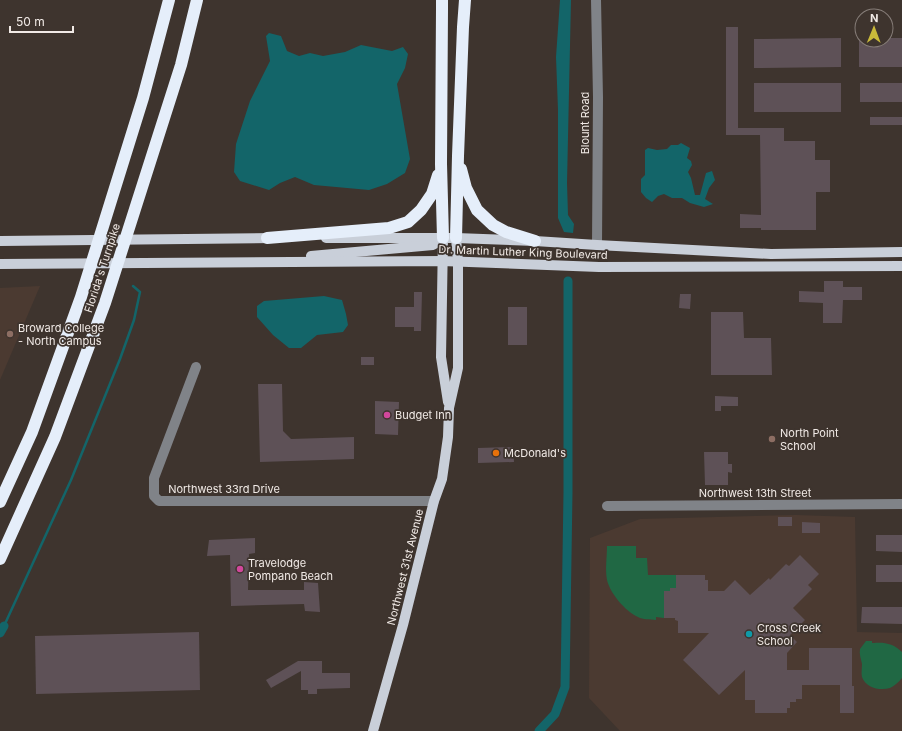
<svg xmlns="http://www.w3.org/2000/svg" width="902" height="731" font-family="Inter,sans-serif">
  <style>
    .built { fill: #4b3a31 }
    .green { fill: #206844 }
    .water { fill: #136569 }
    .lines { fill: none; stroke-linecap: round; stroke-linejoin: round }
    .stream { stroke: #136569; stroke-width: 2.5 }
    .canal { stroke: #136569; stroke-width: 9 }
    .building { fill: #5e5157 }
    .minor { stroke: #808388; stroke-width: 10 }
    .major { stroke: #c9cfd9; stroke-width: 10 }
    .highway { stroke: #e5eefa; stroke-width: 12 }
    .education-dot { fill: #8d6e63; stroke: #3e342e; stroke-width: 1.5 }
    .hotel-dot { fill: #d1479c; stroke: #3e342e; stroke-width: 1.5 }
    .food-dot { fill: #e8710a; stroke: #3e342e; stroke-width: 1.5 }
    .culture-dot { fill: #0f9aa8; stroke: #3e342e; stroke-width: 1.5 }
    .labels { text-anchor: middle; stroke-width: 3.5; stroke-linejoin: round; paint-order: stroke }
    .street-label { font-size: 11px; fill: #f1eae6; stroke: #3e342e }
    .poi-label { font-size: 11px; fill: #f1eae6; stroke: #3e342e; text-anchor: start }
  </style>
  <rect width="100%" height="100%" fill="#3e342e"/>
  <g class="built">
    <path d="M40 286 0 380V288Z"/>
    <path d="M796 515 855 517 857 632 902 633V731H620L589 698 590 538 640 519Z"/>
  </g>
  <g class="green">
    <path d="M607 546H636V558H647L648 575H676V588H670V591H664V618L656 617V620C650 619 643 620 638 617 625 611 610 593 607 580 605 569 607 557 607 546Z"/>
    <path d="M866 641H872V643H874C885 642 894 644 902 652V678C899 682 894 686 890 688 880 691 866 688 862 677 861 673 862 668 862 664 861 659 859 654 860 649Z"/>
  </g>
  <g class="water">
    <path d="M560 0H571L567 183 568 215 574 224 573 233 564 232 558 218V110L556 57Z"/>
    <path d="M269 33 281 36 287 51 299 56 310 53 323 56 345 52 361 45 392 51 403 47 408 54 405 68 397 84 410 159 405 173 387 184 369 190 314 185 295 177 280 183 269 190 240 181 234 172 236 144 250 101 270 61 266 36Z"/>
    <path d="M681 143 690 148 687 158 691 161 692 165 688 172 691 178 695 195H700L706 173 712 171 715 180 709 188 705 199 713 204 704 207 690 203 682 198H672L664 194 658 196 652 202 646 198 641 192V179L645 175V150L648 148 657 150 667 149 671 145H678Z"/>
    <path d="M324 296 342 300 346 314 348 325 343 332 317 335 301 348H289L273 335 257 317V306L264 301Z"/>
  </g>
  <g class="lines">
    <path class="stream" d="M4 626 71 480 120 359 134 320 140 292 133 286"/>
    <g class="canal">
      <path d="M0 633 4 626"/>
      <path d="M539 731 555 714 565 687 568 492V281"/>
    </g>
  </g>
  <g class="building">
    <path d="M726 27H738V128H784V141H815V160H830V192H816V230H761V228H740V214L761 215 760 135H726Z"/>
    <path d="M841 38V67L754 68V39Z"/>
    <path d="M886 38H902V67H859V40H886Z"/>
    <rect x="754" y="83" width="87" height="29"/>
    <rect x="860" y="83" width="42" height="19"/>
    <rect x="870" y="117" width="32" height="8"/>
    <path d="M824 281H843V287H862V300H843L842 323H823V303L799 302V291L824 292Z"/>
    <path d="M414 292H422L421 331H414V327H395V307H414Z"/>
    <path d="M680 294H691L690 309 679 308Z"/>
    <rect x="508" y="307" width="19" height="38"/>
    <path d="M711 312H743L744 338H771L772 375H711Z"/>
    <rect x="361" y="357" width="13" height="8"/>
    <path d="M258 384H282L283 431 291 439 354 437V459L260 462Z"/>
    <path d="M715 396 738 397V406H721V411H715Z"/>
    <path d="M375 401 399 402 398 435 375 434Z"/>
    <path d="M513 447 514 462 478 463V448Z"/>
    <path d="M704 452H728V464H732V473L728 472V485H705Z"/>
    <rect x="778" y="517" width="14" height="9"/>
    <path d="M802 522 820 523V533H802Z"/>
    <path d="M876 535H902V552L876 551Z"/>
    <path d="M255 538V553L249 554 248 590H304V582L318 583 320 612 305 611 304 604 231 606 230 555 207 556 209 540Z"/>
    <path d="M800 555 819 574 808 585 812 589 793 608 805 620 790 635 797 642 787 653V670H809V648H852V686H854V713H840V685H802V699H796V702H790V708H787V713H755V700H745V670L719 695 683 660 709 633H678V621L675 620V618H664V591H670V588H676V575H705V580H708V591H724L735 580 750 595 769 578 770 580 786 564 789 566Z"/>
    <rect x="876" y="565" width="26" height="17"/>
    <path d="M862 607H902V624L861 623Z"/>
    <path d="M199 632 200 690 36 694 35 636Z"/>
    <path d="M298 661H322V673H350V688L317 689V694H308V690H301V671L271 688 266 680Z"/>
  </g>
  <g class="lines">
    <g class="minor">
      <path d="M596 0 598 97 597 245"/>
      <path d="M196 367 154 478V496L159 501H434"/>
      <path d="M607 506 902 504"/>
    </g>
    <g class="major">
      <path d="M326 238H456L535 241 597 245 771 254 902 252"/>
      <path d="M443 238 441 357 448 402"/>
      <path d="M0 241 274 238"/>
      <path d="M311 256 433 245 443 238"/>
      <path d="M0 264 144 263 442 261 599 267 902 266"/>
      <path d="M373 731 403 625 434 501 442 479 448 437 449 408 458 368V262L456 238"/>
    </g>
    <g class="highway">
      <path d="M442 0V9L441 164 443 238"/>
      <path d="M461 169 466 188 477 210 493 225 506 232 535 241"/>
      <path d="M267 238 389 228 408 222 421 210 432 194 438 175"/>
      <path d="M456 238 458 156 463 27 465 0"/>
      <path d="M0 502 32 432 81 297 143 98 169 0"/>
      <path d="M0 559 55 437 105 303 181 65 197 0"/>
    </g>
  </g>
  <g class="education-dot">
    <circle cx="10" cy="334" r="4"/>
    <circle cx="772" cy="439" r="4"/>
  </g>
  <g class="hotel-dot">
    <circle cx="387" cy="415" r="4"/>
    <circle cx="240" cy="569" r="4"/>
  </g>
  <circle class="food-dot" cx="496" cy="453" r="4"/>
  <circle class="culture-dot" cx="749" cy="634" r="4"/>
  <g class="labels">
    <g class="street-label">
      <text transform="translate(585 123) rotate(-90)" y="4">Blount Road</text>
      <text transform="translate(523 252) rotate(2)" y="4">Dr. Martin Luther King Boulevard</text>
      <text transform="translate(102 268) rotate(-72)" y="4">Florida's Turnpike</text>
      <text x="224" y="493">Northwest 33rd Drive</text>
      <text x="755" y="497">Northwest 13th Street</text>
      <text transform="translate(405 567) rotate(-76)" y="4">Northwest 31st Avenue</text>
    </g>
    <g class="poi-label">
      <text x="18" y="332">Broward College<tspan x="18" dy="13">- North Campus</tspan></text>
      <text x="395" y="419">Budget Inn</text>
      <text x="780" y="437">North Point<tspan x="780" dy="13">School</tspan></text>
      <text x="504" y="457">McDonald's</text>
      <text x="248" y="567">Travelodge<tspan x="248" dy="13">Pompano Beach</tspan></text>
      <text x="757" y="632">Cross Creek<tspan x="757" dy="13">School</tspan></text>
    </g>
  </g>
  <g transform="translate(874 28) rotate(1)"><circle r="19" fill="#3e342e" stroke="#867d78"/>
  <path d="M0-3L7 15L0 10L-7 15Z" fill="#caba3a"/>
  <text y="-6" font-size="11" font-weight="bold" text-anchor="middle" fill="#f1eae6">N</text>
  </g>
  <path d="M10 26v6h63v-6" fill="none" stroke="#f1eae6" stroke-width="2"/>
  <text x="16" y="26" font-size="12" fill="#f1eae6" stroke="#3e342e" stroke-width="3" paint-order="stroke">50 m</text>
</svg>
